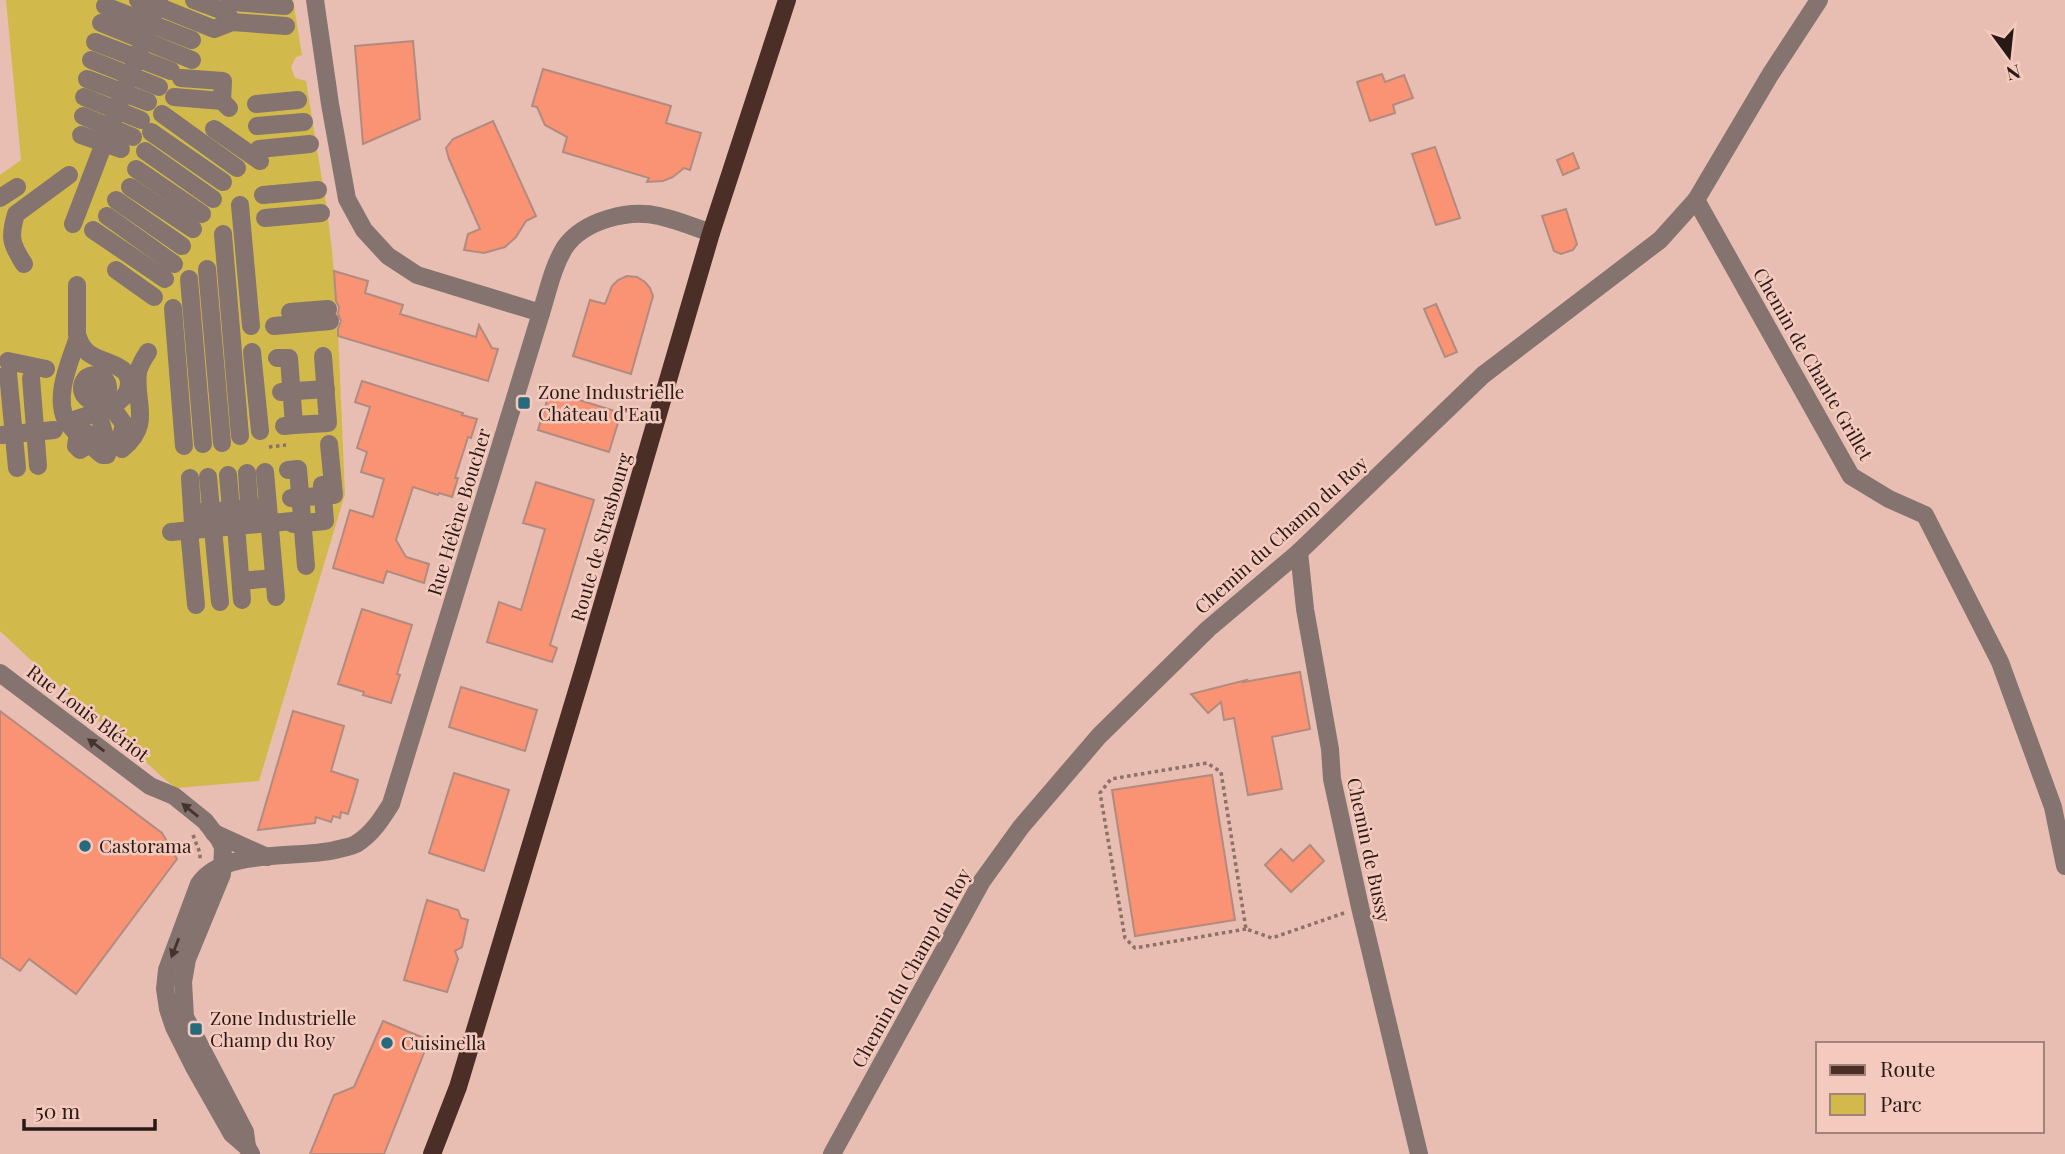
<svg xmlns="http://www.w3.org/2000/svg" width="2065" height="1154" font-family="'Playfair Display',serif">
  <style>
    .green { fill: #d1b94b }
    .building { fill: #fa9274; stroke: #b28b80; stroke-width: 2 }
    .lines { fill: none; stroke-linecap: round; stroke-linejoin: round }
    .path { stroke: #8d7067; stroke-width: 3.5; stroke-dasharray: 3.5 3.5; stroke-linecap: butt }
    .minor { stroke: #84736e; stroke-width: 18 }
    .major { stroke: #4b2f27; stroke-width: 18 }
    .oneway { fill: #43342f }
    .poi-dot { fill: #266a7b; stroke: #f4cabe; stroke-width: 2.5 }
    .labels { text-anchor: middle; stroke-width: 5; stroke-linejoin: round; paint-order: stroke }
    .street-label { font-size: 19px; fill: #271914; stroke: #f4cabe }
    .poi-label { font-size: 19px; fill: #271914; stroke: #f4cabe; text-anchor: start }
  </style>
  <rect width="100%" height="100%" fill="#e7beb1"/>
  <path class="green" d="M6 0H293L302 55 296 57 291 67 295 78 306 81 327 210 332 251 337 309 345 494 259 781 176 788C162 778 151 766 139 756 91 715 45 674 0 631V175L21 160Z"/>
  <g class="building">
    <path d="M413 41 420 119 363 144 355 46Z"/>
    <path d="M543 69 671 106 666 123 701 133 690 170 684 168 673 177 663 181 647 182 649 178 563 152 567 137 545 125 537 107 532 106Z"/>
    <path d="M1382 74 1385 82 1404 75 1413 98 1393 105 1395 113 1370 121 1357 82Z"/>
    <path d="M493 121 536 216 526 221 516 237 505 247 484 253 464 250 468 234 480 229 449 159 446 148 453 139Z"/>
    <path d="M1435 147 1460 218 1436 225 1412 154Z"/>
    <path d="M1573 153 1579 168 1563 175 1557 160Z"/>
    <path d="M1566 209 1577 244 1573 250 1561 254 1554 251 1542 216Z"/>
    <path d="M334 271 368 281 365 293 403 305 400 314 476 337 479 325 492 348 498 349 488 381 338 336V329L341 321 338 314 339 307 336 301Z"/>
    <path d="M627 276 637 277 645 282 650 288 653 296 631 374 573 356 590 300 605 304 612 286 618 280Z"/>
    <path d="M1436 304 1457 352 1445 357 1424 309Z"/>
    <path d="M362 381 463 413 462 415 477 419 471 438 468 437 455 478H458L452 497 439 493 438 495 413 487 396 540 406 557 429 564 424 583 387 571 383 583 333 568 350 510 373 517 384 479 361 472 367 452 357 448 370 407 355 402Z"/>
    <path d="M550 391 621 413 609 452 538 430Z"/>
    <path d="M536 482 594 500 550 645 557 648 552 662 487 642 499 602 521 610 545 529 523 523Z"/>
    <path d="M362 609 412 625 397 674 400 675 391 703 363 695 364 692 338 684Z"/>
    <path d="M1300 672 1310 729 1272 737 1282 789 1248 795 1234 718 1224 720 1221 702 1208 713 1191 694 1246 680 1244 682Z"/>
    <path d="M461 687 537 710 525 751 449 727Z"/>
    <path d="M0 711 162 833 177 859 76 994 29 959 20 971 0 957Z"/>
    <path d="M293 711 344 726 331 771 358 780 355 791 348 814 341 812 340 818 333 816 331 822 316 817 315 823 258 830Z"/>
    <path d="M454 773 509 790 484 871 429 853Z"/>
    <path d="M1212 775 1235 920 1135 936 1112 790Z"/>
    <path d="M1310 845 1324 861 1291 892 1265 865 1281 849 1293 861Z"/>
    <path d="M427 900 458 910 461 918 468 920 462 947 455 951 458 959 447 992 404 980Z"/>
    <path d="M383 1021 429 1040 384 1154H310L334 1095 354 1087Z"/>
  </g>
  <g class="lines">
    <g class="path">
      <path d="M269 447 286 445"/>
      <path d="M193 835 200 853V861"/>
      <path d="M1246 929 1135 948 1125 938 1100 793 1111 779 1207 763 1221 772 1246 929 1272 938 1344 913"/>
    </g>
    <g class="minor">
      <path d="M138 0 157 7"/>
      <path d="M194 0 226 12 232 22"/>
      <path d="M230 0 232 2 285 6"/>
      <path d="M315 0 330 104 347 199 364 230 388 256 417 275 541 313"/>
      <path d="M105 6 192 40"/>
      <path d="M157 6 214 29 232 22 286 26"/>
      <path d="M101 23 192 60"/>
      <path d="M95 42 171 71"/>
      <path d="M91 60 159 87"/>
      <path d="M181 78 223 81 222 101 229 108"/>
      <path d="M87 79 148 102"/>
      <path d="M84 97 141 120"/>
      <path d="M174 97 222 101"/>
      <path d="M256 104 298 100"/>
      <path d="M162 114 237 168"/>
      <path d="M83 116 133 137"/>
      <path d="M257 126 304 122"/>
      <path d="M214 129 260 161"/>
      <path d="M151 132 223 182"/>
      <path d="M81 135 121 149"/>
      <path d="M259 149 310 144"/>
      <path d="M145 151 213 199"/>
      <path d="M136 169 202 214"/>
      <path d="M130 187 193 229"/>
      <path d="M263 195 318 190"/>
      <path d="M0 198 17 187"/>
      <path d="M116 200 182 246"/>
      <path d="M1696 200 1851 476 1889 499 1925 515 2000 662 2053 807 2065 866"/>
      <path d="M240 205 251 326"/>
      <path d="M107 216 174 264"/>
      <path d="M265 218 321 213"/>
      <path d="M73 224 159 0"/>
      <path d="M93 230 165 279"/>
      <path d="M223 234 240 436"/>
      <path d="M24 264C11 244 9 237 16 214L69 175"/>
      <path d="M207 269 222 443"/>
      <path d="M116 270 154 297"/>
      <path d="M189 279 203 444"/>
      <path d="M77 285V334C84 362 106 357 123 370 127 373 129 379 129 384 129 407 84 416 67 422 53 397 70 362 78 337"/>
      <path d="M173 308 184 446"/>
      <path d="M290 312 328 309"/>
      <path d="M274 326 330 321"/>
      <path d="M252 352 260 431"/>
      <path d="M277 358H289L294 425 284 426"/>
      <path d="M8 361 46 369"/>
      <path d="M8 373 17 468"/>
      <circle cx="95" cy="388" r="13"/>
      <path d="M31 378 38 466"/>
      <path d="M86 378 111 406 124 424 120 441 122 449C153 424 134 403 138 372 140 364 144 358 148 352"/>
      <path d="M281 392 326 389"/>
      <path d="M67 422 80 437 87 433 89 435V444L80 450 76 446 77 439 80 437"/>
      <path d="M294 425 328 423 323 356"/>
      <path d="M2 435 54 430"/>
      <path d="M89 444 102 455H107L104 433 98 412"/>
      <path d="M288 470 298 469 306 566"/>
      <path d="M265 472 276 597"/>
      <path d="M247 473 250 518"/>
      <path d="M228 475 232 520"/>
      <path d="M208 477 220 602"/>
      <path d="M190 478 193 524"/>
      <path d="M291 498 334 495 329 444"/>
      <path d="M193 513 268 507"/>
      <path d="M293 524 325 521 322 485"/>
      <path d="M236 526 242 600"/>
      <path d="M189 530 196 605"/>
      <path d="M171 532 293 521"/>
      <path d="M1299 552 1305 609 1330 749 1332 779 1360 907 1419 1154"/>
      <path d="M241 581 274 578"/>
      <path d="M0 673 150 786 174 796 205 821 219 839 223 847 222 874 187 959 183 982 185 1017 245 1132 247 1147"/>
      <path d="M214 833 267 857"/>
      <path d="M251 1154 247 1147 232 1134 194 1067 174 1027 168 1009 165 989 167 970 199 884C223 848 296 859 335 850 342 848 350 847 356 844 372 834 381 820 391 804L541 313C548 291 553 266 565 247 584 220 629 209 659 216 677 220 694 227 711 233"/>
      <path d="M832 1154 982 881 1021 827 1099 736 1208 629 1299 552 1483 375 1660 240 1696 200 1770 75 1819 0"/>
    </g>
    <path class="major" d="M432 1154 458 1087 585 664 711 233 787 0"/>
  </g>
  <defs><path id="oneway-solid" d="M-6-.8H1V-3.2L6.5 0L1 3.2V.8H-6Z" transform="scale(1.75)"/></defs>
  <g class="oneway">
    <use href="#oneway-solid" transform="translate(96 745) rotate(-143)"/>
    <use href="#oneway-solid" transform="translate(190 810) rotate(-141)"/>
    <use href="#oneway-solid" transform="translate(175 948) rotate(111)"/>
  </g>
  <g class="poi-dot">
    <rect x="517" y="396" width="14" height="14" rx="3.5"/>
    <circle cx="85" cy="846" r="7"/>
    <rect x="189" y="1022" width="14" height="14" rx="3.5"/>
    <circle cx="387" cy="1043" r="7"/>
  </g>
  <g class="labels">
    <g class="street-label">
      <text transform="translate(1813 364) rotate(60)" y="7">Chemin de Chante Grillet</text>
      <text transform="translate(459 512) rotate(-73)" y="7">Rue Hélène Boucher</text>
      <text transform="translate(1281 535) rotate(-42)" y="7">Chemin du Champ du Roy</text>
      <text transform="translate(601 537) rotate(-74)" y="7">Route de Strasbourg</text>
      <text transform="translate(88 713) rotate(37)" y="7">Rue Louis Blériot</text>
      <text transform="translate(1369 850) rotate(78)" y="7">Chemin de Bussy</text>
      <text transform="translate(911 968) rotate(-61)" y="7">Chemin du Champ du Roy</text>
    </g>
    <g class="poi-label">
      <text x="538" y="399">Zone Industrielle<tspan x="538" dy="22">Château d'Eau</tspan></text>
      <text x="99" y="853">Castorama</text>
      <text x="210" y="1025">Zone Industrielle<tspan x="210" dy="22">Champ du Roy</tspan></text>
      <text x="401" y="1050">Cuisinella</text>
    </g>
  </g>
  <rect x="1816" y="1042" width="228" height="91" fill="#f4cabe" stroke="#a2837a" stroke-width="2"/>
  <rect x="1830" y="1065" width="35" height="10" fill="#4b2f27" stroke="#a2837a" stroke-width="2"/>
  <text x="1880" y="1077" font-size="21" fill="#271914">Route</text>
  <rect x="1830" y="1094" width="35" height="21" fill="#d1b94b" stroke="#a2837a" stroke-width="2"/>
  <text x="1880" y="1112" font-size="21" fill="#271914">Parc</text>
  <g transform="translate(2009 56) rotate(165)" stroke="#f4cabe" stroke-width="5" paint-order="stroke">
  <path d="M0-5L12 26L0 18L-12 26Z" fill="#271914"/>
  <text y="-10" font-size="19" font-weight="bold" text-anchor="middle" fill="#271914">N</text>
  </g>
  <path d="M24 1119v10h131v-10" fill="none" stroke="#271914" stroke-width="3.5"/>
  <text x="35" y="1119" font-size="21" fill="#271914" stroke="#f4cabe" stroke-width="5" paint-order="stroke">50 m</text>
</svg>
